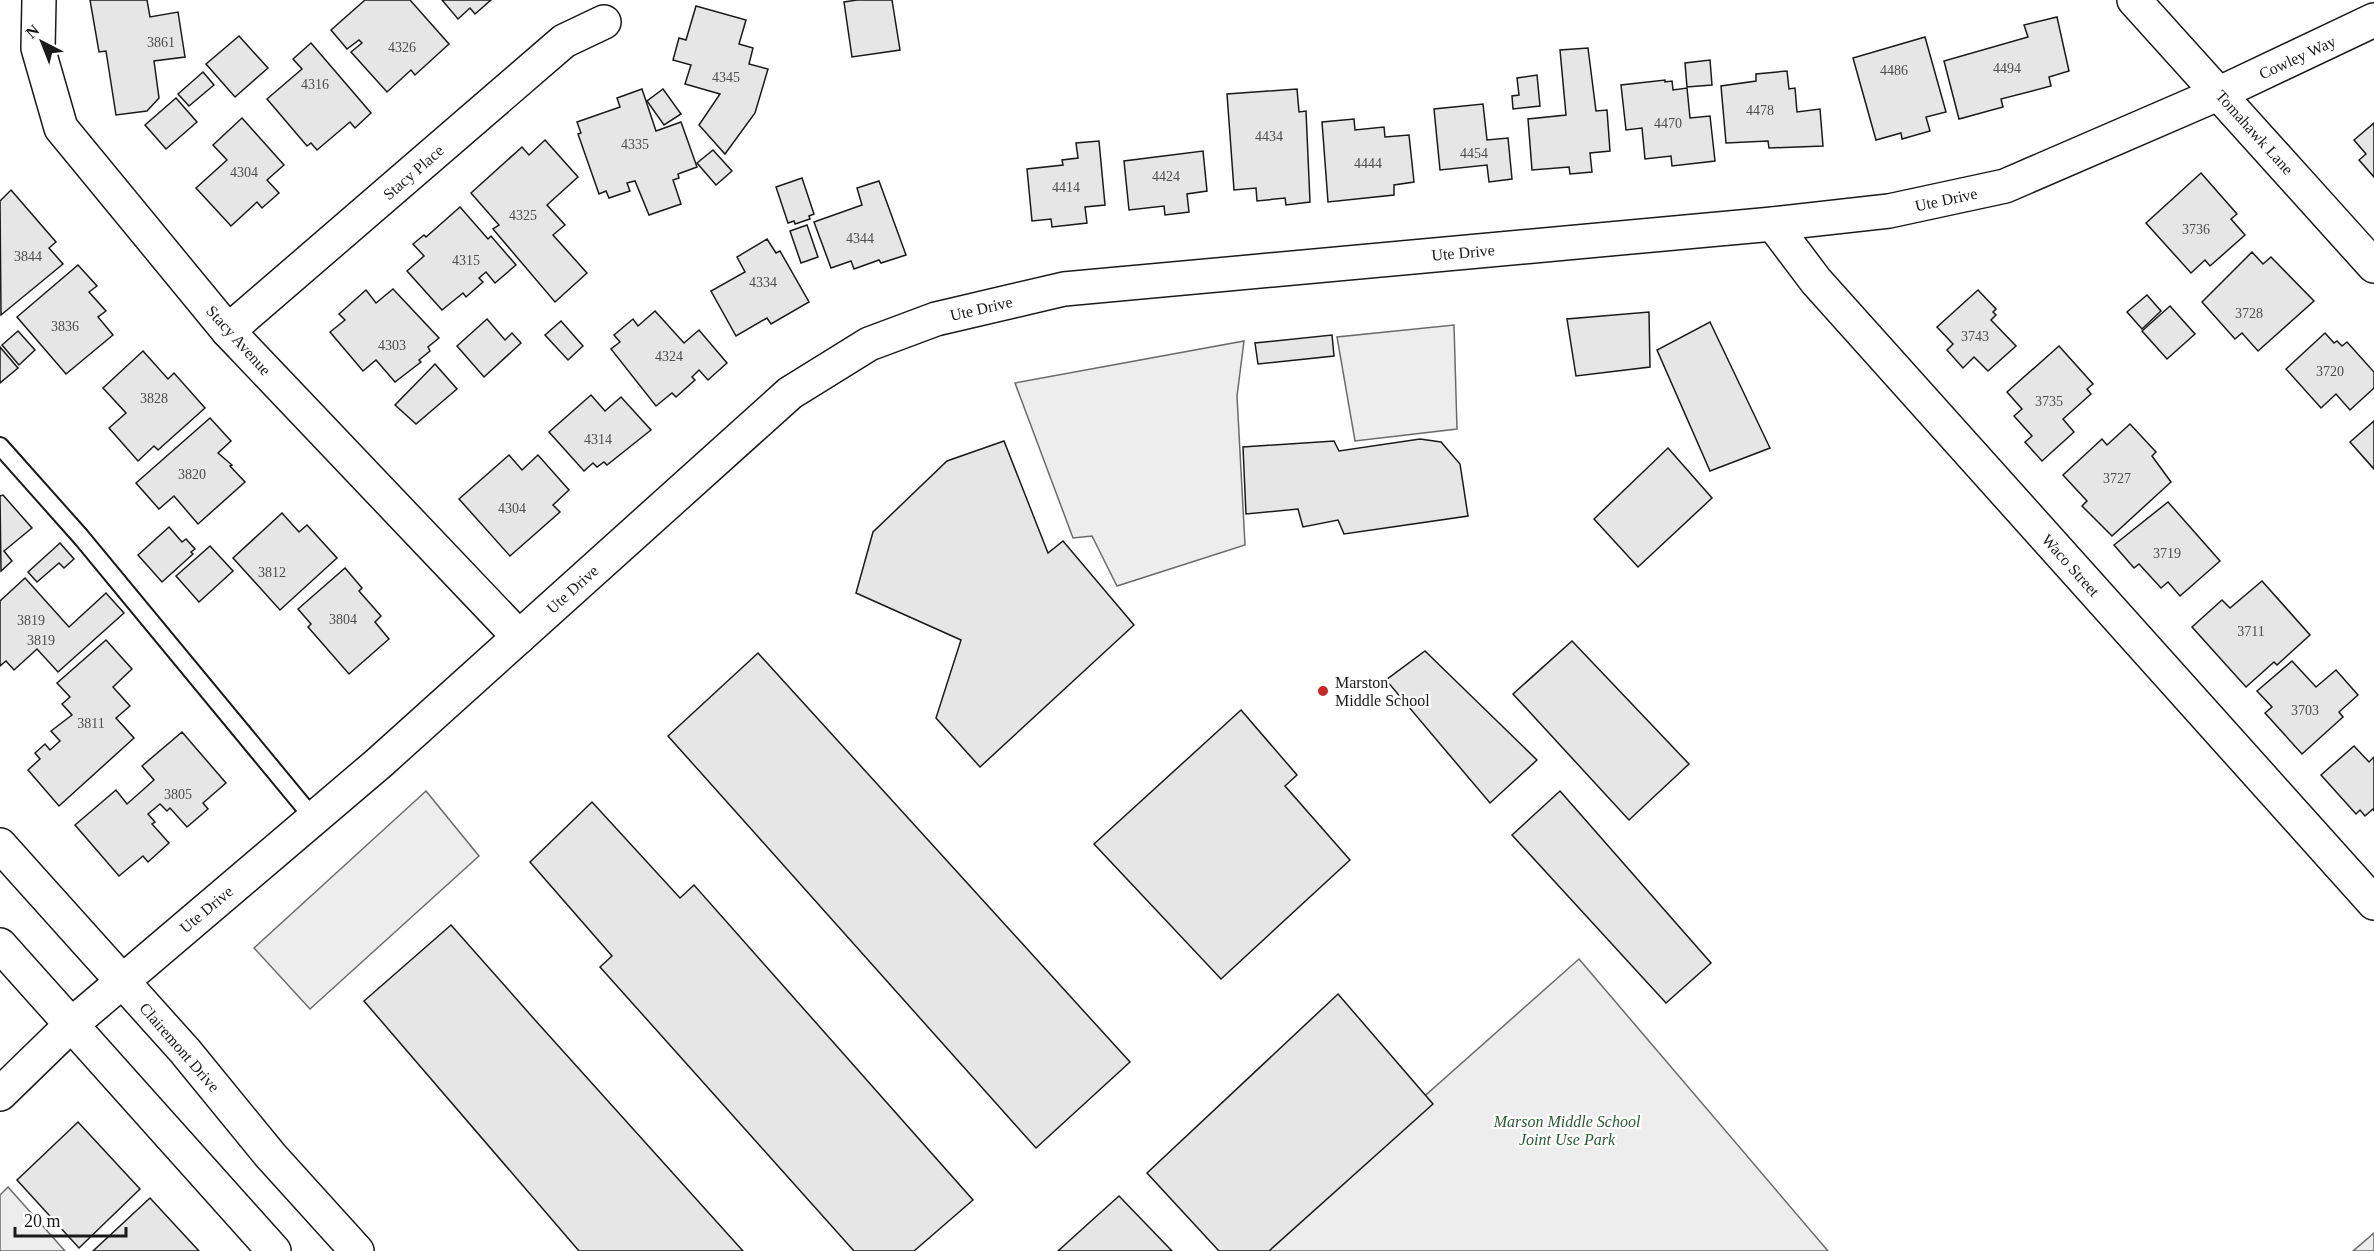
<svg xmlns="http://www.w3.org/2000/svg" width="2374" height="1251" font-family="'Times New Roman',serif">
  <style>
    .built { fill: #ededed; stroke: #6a6a6a; stroke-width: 1.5 }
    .building { fill: #e6e6e6; stroke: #1a1a1a; stroke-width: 1.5 }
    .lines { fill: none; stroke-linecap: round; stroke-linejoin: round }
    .service-casing { stroke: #1a1a1a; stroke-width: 20 }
    .minor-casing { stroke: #1a1a1a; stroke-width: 36 }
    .tertiary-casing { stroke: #1a1a1a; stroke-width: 36 }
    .primary-casing { stroke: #1a1a1a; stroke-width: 36 }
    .service { stroke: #fff; stroke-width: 16 }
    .minor { stroke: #fff; stroke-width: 33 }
    .tertiary { stroke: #fff; stroke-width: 33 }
    .primary { stroke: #fff; stroke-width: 33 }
    .poi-dot { fill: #c62828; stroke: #fff; stroke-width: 2 }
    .labels { text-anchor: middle; stroke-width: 4.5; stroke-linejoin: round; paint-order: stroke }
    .number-label { font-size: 14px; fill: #4d4d4d }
    .street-label { font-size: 16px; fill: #1a1a1a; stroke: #fff }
    .poi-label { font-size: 16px; fill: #1a1a1a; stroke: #fff; text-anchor: start }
    .park-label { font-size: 16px; font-style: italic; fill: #2b5a34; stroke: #fff }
  </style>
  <rect width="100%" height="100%" fill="#fff"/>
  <g class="built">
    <path d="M1454 325 1457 429 1355 441 1337 337Z"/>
    <path d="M1244 341 1237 396 1245 545 1117 586 1092 536 1073 538 1015 383Z"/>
    <path d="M426 791 479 856 310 1009 254 948Z"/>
    <path d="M1579 959 1828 1251H1250Z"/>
    <path d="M8 1187 65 1251H0V1195Z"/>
    <path d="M2374 1233V1251H2353Z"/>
  </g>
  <g class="building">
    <path d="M90 0H147L150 17 178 12 185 57 154 61 159 98 147 111 116 115 106 51 99 52Z"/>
    <path d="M365 0H410L449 44 415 75 411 70 387 92 351 52 362 43 359 40 347 49 331 30Z"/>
    <path d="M442 0H491L475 14 470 8 458 19Z"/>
    <path d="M857 0H892L900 50 852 57 844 2Z"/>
    <path d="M696 6 746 20 739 44 753 48 749 64 768 69 755 113 725 154 699 125 720 94 685 84 691 65 673 60 679 38 686 40Z"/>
    <path d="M2057 17 2069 71 2049 77 2051 86 2001 99 2003 107 1959 119 1944 61 2028 37 2024 25Z"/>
    <path d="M239 36 268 68 235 97 206 64Z"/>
    <path d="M1925 37 1946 112 1926 117 1930 131 1902 139 1901 133 1876 140 1853 58Z"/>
    <path d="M311 43 371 113 355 128 350 122 317 150 311 143 307 146 267 99 302 69 293 59Z"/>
    <path d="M1588 48 1596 111 1607 110 1610 151 1590 153 1592 172 1570 174 1569 167 1532 170 1528 119 1566 115 1560 50Z"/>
    <path d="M1710 60 1712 85 1687 87 1685 63Z"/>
    <path d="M1787 71 1789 89 1795 88 1797 112 1820 109 1823 146 1769 148 1768 141 1726 143 1721 86 1756 81V74Z"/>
    <path d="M203 72 214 85 189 106 178 94Z"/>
    <path d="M1537 75 1540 106 1513 109 1512 96 1519 95 1517 78Z"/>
    <path d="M1665 80V82L1672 81 1673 90 1687 88 1690 118 1710 116 1715 161 1672 166 1671 156 1645 159 1642 128 1626 130 1621 85Z"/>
    <path d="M642 89 656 131 681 122 697 167 678 174 679 178 673 180 681 204 649 215 635 181 627 183 630 191 609 198 606 191 599 194 578 134 581 133 577 122 620 107 617 98Z"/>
    <path d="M663 89 681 114 664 125 647 101Z"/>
    <path d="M1297 89 1299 112 1306 111 1310 202 1286 205 1285 198 1257 201 1256 188 1234 190 1227 94Z"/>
    <path d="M176 98 197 122 166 149 145 125Z"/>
    <path d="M1483 104 1487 140 1508 138 1512 179 1489 182 1487 165 1440 170 1434 109Z"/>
    <path d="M242 118 284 165 267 180 279 193 262 208 257 202 231 226 196 188 227 160 213 145Z"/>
    <path d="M1354 119 1355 130 1384 127 1385 137 1409 135 1414 182 1394 185V195L1328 202 1322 122Z"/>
    <path d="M2374 123V177L2359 160 2366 154 2354 140Z"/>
    <path d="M545 140 578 177 547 205 565 225 553 235 587 273 555 302 493 229 499 225 471 193 522 147 529 155Z"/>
    <path d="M1099 141 1105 205 1085 207 1087 223 1052 227 1051 219 1032 221 1027 169 1063 165 1062 160 1078 158 1076 143Z"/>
    <path d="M713 150 732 171 716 185 697 163Z"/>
    <path d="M1203 151 1207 191 1187 194 1189 212 1165 215 1164 206 1129 210 1124 161Z"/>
    <path d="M2201 173 2237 214 2231 219 2245 235 2210 266 2205 260 2191 273 2146 223Z"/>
    <path d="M802 178 814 214 809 216 810 219 795 224 794 221 788 223 776 187Z"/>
    <path d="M879 181 906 255 881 263 879 260 854 269 851 261 831 268 814 222 862 205 857 188Z"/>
    <path d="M11 190 56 242 49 248 63 264 1 315 0 201Z"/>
    <path d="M460 207 488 239 491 236 516 265 495 283 486 272 479 278 483 282 466 297 463 293 442 310 407 271 424 256 413 244 424 235 426 237Z"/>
    <path d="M807 225 818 257 801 263 790 231Z"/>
    <path d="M767 239 776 253 780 251 809 302 771 324 767 318 736 336 711 291 745 272 737 257Z"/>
    <path d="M2252 252 2263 264 2271 257 2314 301 2258 351 2242 333 2235 339 2202 302Z"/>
    <path d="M78 265 97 286 89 292 106 311 98 317 113 335 66 374 17 317Z"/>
    <path d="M393 289 439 338 428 347 430 351 419 360 421 362 395 382 376 360 363 371 330 332 345 320 339 314 366 290 376 303Z"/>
    <path d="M1978 290 1996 309 1993 312 1996 315 1991 320 2016 346 1988 371 1974 357 1963 368 1947 350 1953 344 1937 327Z"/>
    <path d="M2147 295 2161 311 2142 329 2127 312Z"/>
    <path d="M2170 306 2195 334 2167 359 2142 331Z"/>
    <path d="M655 311 684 343 699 330 727 363 708 380 699 370 692 377 695 380 676 397 672 393 656 406 611 349 620 342 614 335 633 319 638 326Z"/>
    <path d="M1649 312 1650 367 1576 376 1567 319Z"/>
    <path d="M487 319 505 340 512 333 521 343 484 377 457 346Z"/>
    <path d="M561 321 583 346 568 360 545 335Z"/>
    <path d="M1710 322 1770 448 1710 471 1657 350Z"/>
    <path d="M18 331 35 350 19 365 2 345Z"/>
    <path d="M2325 333 2334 343 2337 341 2342 346 2347 342 2374 372V388L2350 410 2336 394 2321 408 2286 369Z"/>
    <path d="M1332 335 1334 356 1258 364 1255 343Z"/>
    <path d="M2059 346 2093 384 2087 389 2091 394 2063 419 2074 432 2042 461 2025 442 2032 436 2014 416 2022 409 2007 392Z"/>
    <path d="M0 347 18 368 0 383Z"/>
    <path d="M143 351 168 379 174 373 205 408 158 450 154 446 138 461 109 428 126 413 103 388Z"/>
    <path d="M435 364 457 389 416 424 395 405Z"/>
    <path d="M591 395 605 411 621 397 651 430 607 465 604 462 597 467 593 463 584 471 549 432Z"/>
    <path d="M210 418 231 441 218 453 232 465 230 466 245 482 198 524 174 496 159 509 136 483Z"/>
    <path d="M2374 421V469L2350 442Z"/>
    <path d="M2130 424 2156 452 2152 456 2171 482 2112 536 2082 506 2087 501 2063 475 2102 439 2107 445Z"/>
    <path d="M1420 439 1441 442 1460 464 1468 516 1344 534 1338 520 1303 527 1298 509 1246 514 1243 447 1334 441 1339 451Z"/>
    <path d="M1004 441 1048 553 1063 541 1134 625 980 767 936 718 961 640 856 593 873 532 947 461Z"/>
    <path d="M1668 448 1712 498 1638 567 1594 519Z"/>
    <path d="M509 455 522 470 538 455 569 490 553 505 560 512 510 556 459 499Z"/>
    <path d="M3 495 32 528 4 551 12 561 1 571 0 496Z"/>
    <path d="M2168 502 2220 561 2180 596 2168 582 2161 588 2139 564 2134 568 2114 545Z"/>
    <path d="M282 513 299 532 307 525 337 558 280 610 233 558Z"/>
    <path d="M169 527 182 542 186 539 195 549 191 552 193 554 162 582 138 555Z"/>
    <path d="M60 543 74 559 64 568 59 563 37 582 28 572Z"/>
    <path d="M210 546 233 571 199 602 176 576Z"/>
    <path d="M345 568 362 588 359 591 381 616 375 622 389 639 349 674 308 627 311 624 298 609Z"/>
    <path d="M25 578 69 627 106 593 124 613 58 672 37 649 14 670 6 661 0 666V601Z"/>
    <path d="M2262 581 2310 635 2277 665 2274 662 2246 687 2192 627 2222 600 2230 608Z"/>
    <path d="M106 640 132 669 113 687 130 706 116 718 134 738 59 806 28 770 40 759 35 753 45 744 50 750 60 741 51 731 72 715 62 704 70 697 57 683Z"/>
    <path d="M1572 641 1689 764 1629 820 1513 694Z"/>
    <path d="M1425 651 1537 760 1490 803 1386 680Z"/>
    <path d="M758 653 1130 1062 1036 1148 668 736Z"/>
    <path d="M2292 661 2316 687 2336 670 2358 695 2339 712 2343 717 2302 754 2265 713 2272 707 2257 691Z"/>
    <path d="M1241 710 1297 775 1285 786 1350 860 1221 979 1094 844Z"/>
    <path d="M182 732 226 783 203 803 208 809 187 827 170 808 167 811 160 804 148 814 155 822 152 824 169 843 148 862 143 856 119 876 75 825 116 790 127 804 154 780 142 766Z"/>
    <path d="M2354 746 2369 762 2374 757V811L2373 809 2365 816 2360 810 2356 814 2321 775Z"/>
    <path d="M1560 791 1711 963 1666 1003 1512 835Z"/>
    <path d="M592 802 680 898 694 885 973 1200 914 1251H854L600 967 612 956 530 862Z"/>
    <path d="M451 925 535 1020 743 1251H579L364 1001Z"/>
    <path d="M1338 994 1433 1104 1269 1251H1219L1147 1173Z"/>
    <path d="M78 1122 140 1189 79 1248 17 1180Z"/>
    <path d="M1119 1196 1172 1251H1058L1090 1222Z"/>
    <path d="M150 1198 199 1251H93Z"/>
  </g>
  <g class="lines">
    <g class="service-casing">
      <path id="service" d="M0 446 81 537 314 819"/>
    </g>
    <g class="minor-casing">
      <g id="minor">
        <path d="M39 0 38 48 61 128 228 331 519 637"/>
        <path d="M2134 0 2374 266"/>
        <path d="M1773 224 1816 281 2374 903"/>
        <path d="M228 331 564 41 604 22"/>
      </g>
    </g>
    <g class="tertiary-casing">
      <path id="tertiary" d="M0 1094 71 1025 379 763 790 393 869 344 936 319 1064 289 1773 224 1889 211 2005 186 2220 93 2374 20"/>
    </g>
    <g class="primary-casing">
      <g id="primary">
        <path d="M0 845 185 1051 270 1155 357 1251"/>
        <path d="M0 945 274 1251"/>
      </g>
    </g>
    <use href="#service" class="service"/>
    <use href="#minor" class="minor"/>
    <use href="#tertiary" class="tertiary"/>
    <use href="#primary" class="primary"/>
  </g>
  <circle class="poi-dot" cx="1323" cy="691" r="6"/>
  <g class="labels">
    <g class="number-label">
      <text x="161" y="47">3861</text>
      <text x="402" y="52">4326</text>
      <text x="2007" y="73">4494</text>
      <text x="1894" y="75">4486</text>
      <text x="726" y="82">4345</text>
      <text x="315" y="89">4316</text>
      <text x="1760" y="115">4478</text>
      <text x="1668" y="128">4470</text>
      <text x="1269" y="141">4434</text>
      <text x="635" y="149">4335</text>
      <text x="1474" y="158">4454</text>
      <text x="1368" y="168">4444</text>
      <text x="244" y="177">4304</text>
      <text x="1166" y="181">4424</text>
      <text x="1066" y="192">4414</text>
      <text x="523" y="220">4325</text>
      <text x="2196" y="234">3736</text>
      <text x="860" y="243">4344</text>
      <text x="28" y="261">3844</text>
      <text x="466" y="265">4315</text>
      <text x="763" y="287">4334</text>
      <text x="2249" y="318">3728</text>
      <text x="65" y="331">3836</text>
      <text x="1975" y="341">3743</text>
      <text x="392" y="350">4303</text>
      <text x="669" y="361">4324</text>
      <text x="2330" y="376">3720</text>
      <text x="154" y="403">3828</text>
      <text x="2049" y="406">3735</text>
      <text x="598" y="444">4314</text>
      <text x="192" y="479">3820</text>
      <text x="2117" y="483">3727</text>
      <text x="512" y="513">4304</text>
      <text x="2167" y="558">3719</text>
      <text x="272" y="577">3812</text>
      <text x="343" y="624">3804</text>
      <text x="31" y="625">3819</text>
      <text x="2251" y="636">3711</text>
      <text x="41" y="645">3819</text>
      <text x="2305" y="715">3703</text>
      <text x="91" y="728">3811</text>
      <text x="178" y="799">3805</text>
    </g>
    <g class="street-label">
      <text transform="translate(2297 57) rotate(-25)" y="6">Cowley Way</text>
      <text transform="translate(2255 132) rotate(48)" y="6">Tomahawk Lane</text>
      <text transform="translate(413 172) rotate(-41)" y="6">Stacy Place</text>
      <text transform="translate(1946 199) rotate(-12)" y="6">Ute Drive</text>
      <text transform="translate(1463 252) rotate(-5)" y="6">Ute Drive</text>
      <text transform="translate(981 308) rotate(-13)" y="6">Ute Drive</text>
      <text transform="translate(239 340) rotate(48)" y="6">Stacy Avenue</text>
      <text transform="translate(2071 565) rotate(48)" y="6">Waco Street</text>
      <text transform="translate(572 589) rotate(-42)" y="6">Ute Drive</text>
      <text transform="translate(206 909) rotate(-40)" y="6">Ute Drive</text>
      <text transform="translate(180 1047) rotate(49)" y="6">Clairemont Drive</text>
    </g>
    <g class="poi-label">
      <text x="1335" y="688">Marston<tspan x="1335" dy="18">Middle School</tspan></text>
    </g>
    <g class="park-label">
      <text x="1567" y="1127">Marson Middle School<tspan x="1567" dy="18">Joint Use Park</tspan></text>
    </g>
  </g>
  <g transform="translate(42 42) rotate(318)" stroke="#ffffff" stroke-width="4.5" paint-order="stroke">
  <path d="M0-4.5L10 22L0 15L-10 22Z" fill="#1a1a1a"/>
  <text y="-9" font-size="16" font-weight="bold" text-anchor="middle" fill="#1a1a1a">N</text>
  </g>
  <path d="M15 1227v9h111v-9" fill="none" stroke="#1a1a1a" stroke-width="3"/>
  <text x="24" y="1227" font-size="18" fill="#1a1a1a" stroke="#ffffff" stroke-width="4.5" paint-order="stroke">20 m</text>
</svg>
